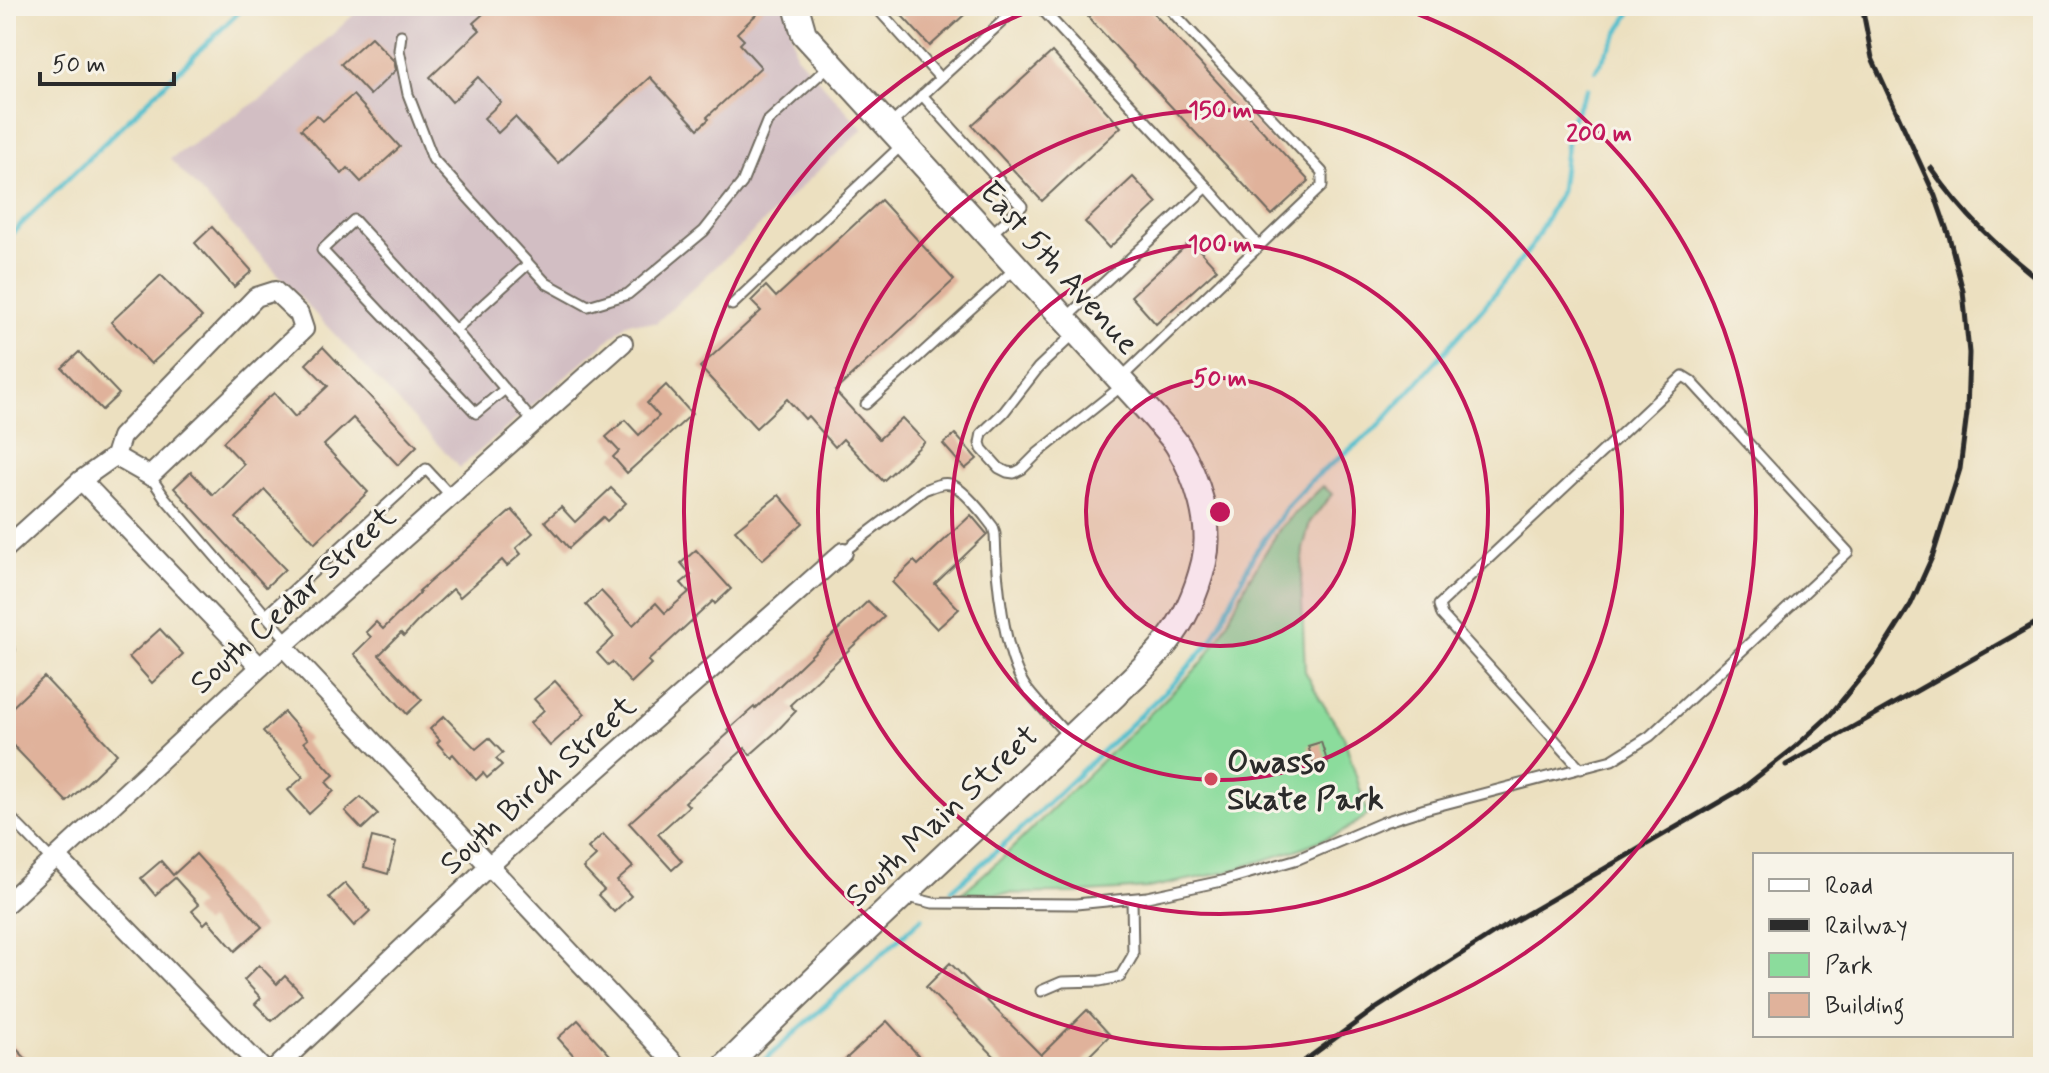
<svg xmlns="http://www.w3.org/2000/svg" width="2049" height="1073" font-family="Mynerve,sans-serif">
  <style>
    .industrial { fill: #d2bec3 }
    .green { fill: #8bdc9c; stroke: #5b8464; stroke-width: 2 }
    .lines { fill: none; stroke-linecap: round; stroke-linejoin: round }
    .stream { stroke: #53bfcd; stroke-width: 5 }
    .building { fill: #e0b29b }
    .lane-casing { stroke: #6f6a5f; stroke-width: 13 }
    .street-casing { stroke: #6f6a5f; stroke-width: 22 }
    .secondary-casing { stroke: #6f6a5f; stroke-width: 28 }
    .lane { stroke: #fff; stroke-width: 9 }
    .street { stroke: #fff; stroke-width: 18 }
    .secondary { stroke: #fff; stroke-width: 24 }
    .rail { stroke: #2b2b2b; stroke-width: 5 }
    .ring { fill: none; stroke: #c2185b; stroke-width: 4 }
    .poi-dot { fill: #d1495b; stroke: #f7f3e8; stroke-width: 3 }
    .labels { text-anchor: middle; stroke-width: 6; stroke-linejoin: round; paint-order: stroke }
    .street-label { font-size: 32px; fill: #2b2b2b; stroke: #f7f3e8 }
    .poi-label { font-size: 32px; font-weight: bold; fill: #2b2b2b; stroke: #f7f3e8; text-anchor: start }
    .centre { fill: #c2185b; stroke: #f7f3e8; stroke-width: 4 }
    .ring-label { font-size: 24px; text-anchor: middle; font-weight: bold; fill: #c2185b; stroke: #f7f3e8; stroke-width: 6; stroke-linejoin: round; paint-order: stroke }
  </style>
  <rect width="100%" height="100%" fill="#f7f3e8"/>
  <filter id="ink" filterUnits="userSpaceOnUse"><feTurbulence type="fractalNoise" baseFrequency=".0125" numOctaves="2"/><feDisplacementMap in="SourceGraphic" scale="16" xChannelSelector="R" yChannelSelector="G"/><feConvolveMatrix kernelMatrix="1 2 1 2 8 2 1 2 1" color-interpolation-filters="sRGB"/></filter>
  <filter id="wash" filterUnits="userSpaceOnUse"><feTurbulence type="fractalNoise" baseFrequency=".006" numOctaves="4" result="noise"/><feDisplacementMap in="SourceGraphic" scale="32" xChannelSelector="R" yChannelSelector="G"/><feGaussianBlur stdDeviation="1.8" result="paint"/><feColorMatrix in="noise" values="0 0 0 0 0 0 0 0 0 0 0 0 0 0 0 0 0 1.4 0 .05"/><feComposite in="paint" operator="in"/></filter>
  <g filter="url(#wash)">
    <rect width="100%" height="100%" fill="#ece0c0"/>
    <path class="industrial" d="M363 6H787L796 55 863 129 656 323 629 322 460 468 170 159 268 94Z"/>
    <path class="green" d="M1323 486 1332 494 1310 522 1303 549 1301 580 1305 671 1320 699 1344 737 1368 815 1342 832 1296 850 1227 872 1148 888 1072 893 961 894 1001 859 1201 664 1222 633 1247 582 1281 527Z"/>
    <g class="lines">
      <g class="stream">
        <path d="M1596 70 1634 6"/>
        <path d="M6 239 245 6"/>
        <path d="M952 890 1018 832 1177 680 1212 640 1254 554 1290 503 1314 478 1378 427 1484 307 1532 246 1561 191 1569 125 1587 89"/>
        <path d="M757 1067 922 918"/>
      </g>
    </g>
    <g id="blocks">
      <g class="building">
        <path d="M492 6H765L737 33 744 40 740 44 761 67 707 117 709 119 698 129 650 77 558 163 515 117 498 133 484 118 501 102 478 77 452 102 430 77 480 30 473 23Z"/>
        <path d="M893 6H974L930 46Z"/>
        <path d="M1100 6H1147L1309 181 1272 215 1088 17Z"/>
        <path d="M371 37 394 61 396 70 370 95 341 64Z"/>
        <path d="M1052 52 1121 127 1042 201 972 125Z"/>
        <path d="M353 95 400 147 361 182 348 168 342 174 301 129 317 115 323 121Z"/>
        <path d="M1133 177 1157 203 1109 248 1085 222Z"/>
        <path d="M881 200 954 280 835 391 879 439 902 418 925 442 883 481 843 439 835 447 808 416 805 419 787 399 756 428 700 367 761 311 751 301 766 286 776 297Z"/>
        <path d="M212 227 252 271 234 287 195 243Z"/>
        <path d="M1191 241 1217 269 1156 324 1131 296Z"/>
        <path d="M161 275 202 317 151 364 111 322Z"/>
        <path d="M323 347 417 446 398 465 353 418 324 445 368 492 315 543 265 490 236 518 285 569 266 587 174 488 191 472 213 495 244 464 223 442 260 405 274 393 295 417 328 386 306 364Z"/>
        <path d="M79 352 119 394 102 410 62 368Z"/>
        <path d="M666 385 692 414 627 473 613 457 619 451 606 437 625 420 639 435 659 416 647 403Z"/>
        <path d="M955 434 977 459 965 469 943 444Z"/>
        <path d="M611 488 626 503 607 521 603 517 569 548 545 521 561 507 575 522Z"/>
        <path d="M779 495 803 523 762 560 735 530Z"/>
        <path d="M512 510 533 533 516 548 521 554 507 566 502 560 460 597 453 589 417 622 404 636 401 633 379 655 422 700 407 714 354 654 371 637 366 632 376 622 383 629 421 592 419 591Z"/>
        <path d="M971 515 987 534 935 584 959 609 937 629 892 582 914 561 918 565Z"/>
        <path d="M696 550 731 589 715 604 713 601 648 661 651 664 631 683 612 662 608 665 597 653 614 637 586 605 601 591 633 625 656 603 665 613 689 592 681 583 691 575 681 563Z"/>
        <path d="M868 601 884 617 790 705 796 711 776 732 750 755 745 748 685 802 689 806 658 834 682 861 672 870 629 823 730 732 728 730 754 707 755 709Z"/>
        <path d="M160 629 183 654 152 683 129 657Z"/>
        <path d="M44 677 117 754 67 802 6 738V713Z"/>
        <path d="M555 681 585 714 550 746 530 723 544 710 534 699Z"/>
        <path d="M284 712 308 739 304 742 334 775 326 782 334 791 309 814 288 790 303 777 263 731Z"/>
        <path d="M444 716 476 749 489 738 503 753 496 759 502 765 487 778 483 773 476 780 453 754 450 757 437 743 440 740 430 729Z"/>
        <path d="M1321 742 1328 764 1315 768 1308 746Z"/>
        <path d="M361 797 378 814 362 829 345 811Z"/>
        <path d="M603 834 633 867 617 881 631 896 614 912 598 895 604 890 583 868 596 856 588 848Z"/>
        <path d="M372 837 396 843 388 874 364 867Z"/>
        <path d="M196 854 262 927 235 951 208 920 204 924 192 911 199 905 175 878 155 895 141 878 161 861 173 875Z"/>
        <path d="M345 883 370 911 354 926 329 897Z"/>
        <path d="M950 963 1041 1055 1087 1010 1110 1035 1078 1067H1005L926 987Z"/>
        <path d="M259 965 277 984 285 976 302 994 272 1021 255 1004 261 998 244 980Z"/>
        <path d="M578 1020 621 1067H584L558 1038Z"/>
        <path d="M887 1021 929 1067H837Z"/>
        <path d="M6 1038 34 1067H6Z"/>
      </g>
    </g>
  </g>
  <g filter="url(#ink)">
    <use href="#blocks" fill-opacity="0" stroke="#6f6a5f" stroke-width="2"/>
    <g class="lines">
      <g class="lane-casing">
        <g id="lane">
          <path d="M875 6 940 78"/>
          <path d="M1039 6 1207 187 1067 317"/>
          <path d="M1167 6 1322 172V186L1259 246"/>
          <path d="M401 35 399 50 408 94 433 159 546 283 588 306 628 294 704 231 742 183 767 122 829 66"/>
          <path d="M922 95 1022 206 989 236"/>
          <path d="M889 126 1019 6"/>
          <path d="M732 305 904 143"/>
          <path d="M455 330 528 264"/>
          <path d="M1076 332 1038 368 1004 412 982 433 980 443 982 449 999 468 1007 472 1014 473 1022 469 1038 453 1123 385"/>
          <path d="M1122 377 1259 246 1207 187"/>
          <path d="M505 389 476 413 322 250 354 220 455 330 534 423"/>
          <path d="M866 404 1017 267"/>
          <path d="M150 476 165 498 288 641"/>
          <path d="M843 552 924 490C932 487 941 482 950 484 962 487 985 516 993 527L995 534C996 575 1003 654 1026 688 1039 705 1054 720 1068 736"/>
          <path d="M6 595 8 604 6 615"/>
          <path d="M266 615 426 469 451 496"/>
          <path d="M6 646 10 650 6 653"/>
          <path d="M6 813 53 861"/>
          <path d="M908 897 933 903 1076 904 1147 897 1222 881 1298 859 1384 822 1425 809 1612 760 1650 736 1848 552 1691 381 1683 376 1439 605 1442 615 1581 769"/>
          <path d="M1041 991 1062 982 1100 981 1120 977 1133 955 1132 899"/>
        </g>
      </g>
      <g class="street-casing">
        <g id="street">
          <path d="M81 480 260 667"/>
          <path d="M6 548 81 480 115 456 121 437 256 297 275 291 299 314 304 329 150 476 115 456"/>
          <path d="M283 646 678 1067"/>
          <path d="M57 857 261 1067"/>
          <path d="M6 904 283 646 623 343"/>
          <path d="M277 1067 490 865 843 552"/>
        </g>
      </g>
      <g class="secondary-casing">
        <path id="secondary" d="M725 1067C819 973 917 882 1014 791 1048 759 1081 727 1115 695 1132 678 1151 662 1166 643 1185 620 1197 591 1204 562 1213 524 1197 478 1178 446 1172 436 1162 427 1155 418L804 34 796 6"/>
      </g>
      <use href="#lane" class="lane"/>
      <use href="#street" class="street"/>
      <use href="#secondary" class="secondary"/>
      <g class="rail">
        <path d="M1931 168C1963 214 1999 249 2043 283"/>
        <path d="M1786 765 2043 619"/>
        <path d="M1738 792 1794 748 1830 715 1876 659 1911 604 1933 555 1960 469 1967 413 1969 353 1963 291 1949 236 1935 196 1872 58 1862 6"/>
        <path d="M1296 1067 1372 1011 1497 931 1747 786"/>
      </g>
    </g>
  </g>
  <circle cx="1220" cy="512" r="134" fill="#c2185b" fill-opacity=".12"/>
  <g class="ring">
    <circle cx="1220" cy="512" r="134"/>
    <circle cx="1220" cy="512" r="268"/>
    <circle cx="1220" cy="512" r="402"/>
    <path d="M1399 7A536 536 0 1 1 1041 7"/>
  </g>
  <circle class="poi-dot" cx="1211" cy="779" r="8"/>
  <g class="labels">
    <g class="street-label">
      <text transform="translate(1060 267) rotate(48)" y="11">East 5th Avenue</text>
      <text transform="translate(292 599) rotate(-42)" y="11">South Cedar Street</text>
      <text transform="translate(537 784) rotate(-42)" y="11">South Birch Street</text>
      <text transform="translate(941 815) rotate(-43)" y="11">South Main Street</text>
    </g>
    <g class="poi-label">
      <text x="1227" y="772">Owasso<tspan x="1227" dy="37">Skate Park</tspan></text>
    </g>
  </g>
  <circle cx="1220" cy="512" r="12" class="centre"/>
  <g class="ring-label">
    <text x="1220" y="118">150 m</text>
    <text x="1599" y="141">200 m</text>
    <text x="1220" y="252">100 m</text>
    <text x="1220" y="386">50 m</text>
  </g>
  <rect width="2049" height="1073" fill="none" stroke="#f7f3e8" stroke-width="32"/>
  <rect x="1753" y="853" width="260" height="184" fill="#f7f3e8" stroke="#a5a39c" stroke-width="2"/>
  <rect x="1769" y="879" width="40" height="12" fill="#ffffff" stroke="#a5a39c" stroke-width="2"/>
  <text x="1825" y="893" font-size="24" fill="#2b2b2b">Road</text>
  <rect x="1769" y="919" width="40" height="12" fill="#2b2b2b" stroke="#a5a39c" stroke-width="2"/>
  <text x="1825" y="933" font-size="24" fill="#2b2b2b">Railway</text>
  <rect x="1769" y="953" width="40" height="24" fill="#8bdc9c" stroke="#a5a39c" stroke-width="2"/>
  <text x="1825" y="973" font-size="24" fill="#2b2b2b">Park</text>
  <rect x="1769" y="993" width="40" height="24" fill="#e0b29b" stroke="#a5a39c" stroke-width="2"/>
  <text x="1825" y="1013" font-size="24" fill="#2b2b2b">Building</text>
  <path d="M40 72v12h134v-12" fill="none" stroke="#2b2b2b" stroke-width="4"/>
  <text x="52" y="72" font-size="24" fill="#2b2b2b" stroke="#f7f3e8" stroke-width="6" paint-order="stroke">50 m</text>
</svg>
